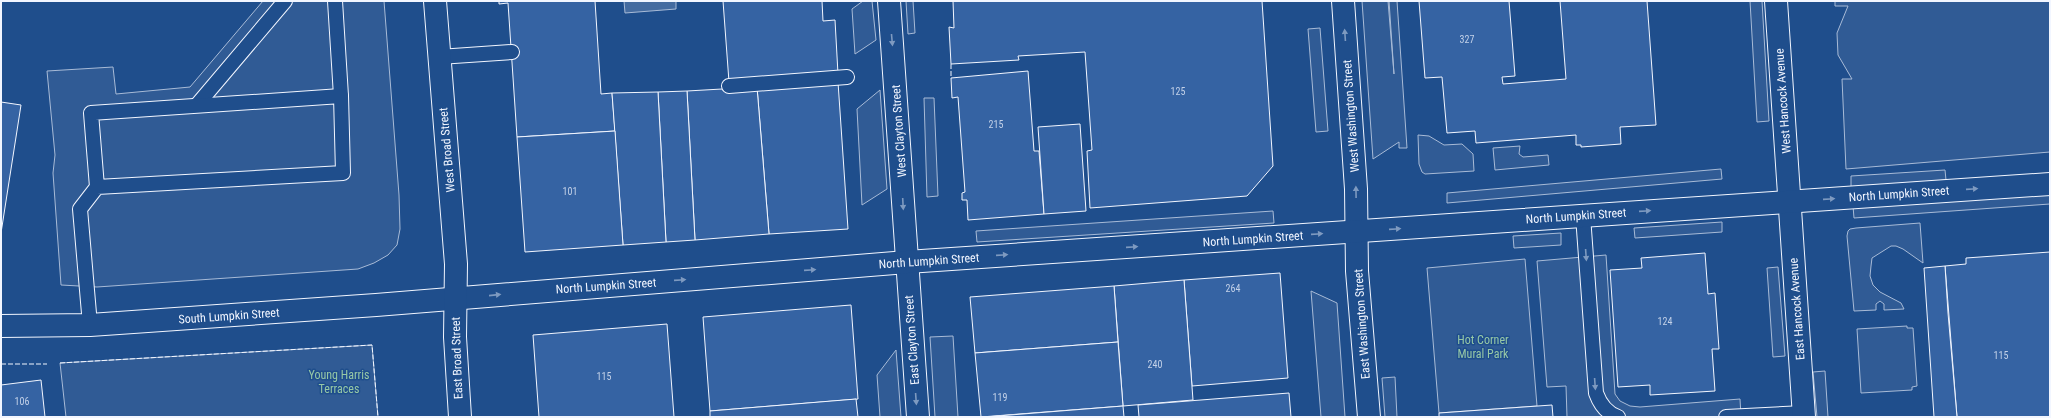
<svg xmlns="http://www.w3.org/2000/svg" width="2051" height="418" font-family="'Roboto Condensed',sans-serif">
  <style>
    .built { fill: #305b95; stroke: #a8bbd7 }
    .water { fill: #446ba0; stroke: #a8bbd7 }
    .building { fill: #3563a3; stroke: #f2f6ff }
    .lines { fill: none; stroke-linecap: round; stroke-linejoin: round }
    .lane-casing { stroke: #f2f6ff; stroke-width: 16 }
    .street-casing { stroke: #f2f6ff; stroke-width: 24 }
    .secondary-casing { stroke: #f2f6ff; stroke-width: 24 }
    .primary-casing { stroke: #f2f6ff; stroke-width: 24 }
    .lane { stroke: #1f4e8c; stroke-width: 14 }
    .street { stroke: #1f4e8c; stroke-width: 22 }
    .secondary { stroke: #1f4e8c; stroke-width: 22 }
    .primary { stroke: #1f4e8c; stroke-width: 22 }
    .fence { stroke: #f2f6ff; stroke-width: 1; stroke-dasharray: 5 2; stroke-linecap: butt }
    .oneway { fill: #7e9ac0 }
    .labels { text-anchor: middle; stroke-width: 3; stroke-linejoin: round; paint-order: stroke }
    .number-label { font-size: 10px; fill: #c3d1e8 }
    .street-label { font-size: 12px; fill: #f2f6ff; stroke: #1f4e8c }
    .park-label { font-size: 12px; fill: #97c8a6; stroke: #1f4e8c }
  </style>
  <rect width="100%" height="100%" fill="#1f4e8c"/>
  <g class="built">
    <path d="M263 1H384L399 195 400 229 397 245 388 255 374 263 358 269 97 287 61 285 53 173 55 155 47 71 113 67 116 94 190 87Z"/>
    <path d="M863 1H872L876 40 855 54 852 9Z"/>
    <path d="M906 1H913L915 33 908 34Z"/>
    <path d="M1362 1H1388L1394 74 1389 1H1397L1407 148H1399V142L1373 159Z"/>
    <path d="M1750 1H1762L1769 121 1757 122Z"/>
    <path d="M1835 1H2050V152L1846 169 1842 79H1852L1838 55 1837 33 1848 6H1835Z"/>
    <path d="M1320 28 1328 131 1316 132 1308 29Z"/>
    <path d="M880 90 887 189 862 205 857 109Z"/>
    <path d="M924 98H934L938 196 927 197Z"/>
    <path d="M1418 135 1429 136 1444 145 1462 144 1473 154 1474 171 1425 174 1422 172 1419 164Z"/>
    <path d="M1520 146 1519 154 1523 157 1548 155 1549 165 1495 170 1493 148Z"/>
    <path d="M1721 169 1722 179 1447 203V193Z"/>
    <path d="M1945 170 1946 180 1851 187V176Z"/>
    <path d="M2050 193V204L1854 218 1853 206Z"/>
    <path d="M1273 211 1274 223 977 242 976 231Z"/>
    <path d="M1722 222V232L1635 238 1634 228Z"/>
    <path d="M1920 223 1923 263 1903 249 1896 246H1891L1872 258 1871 266 1870 276 1873 285 1880 292 1901 303 1904 309 1884 310V304L1880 301 1876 304V310L1854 311 1847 236 1848 231 1850 229 1856 228Z"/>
    <path d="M1561 233V245L1514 248 1513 236Z"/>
    <path d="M1606 255 1615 394 1620 401 1630 406 1640 407 1740 399 1741 417H1567L1566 386 1547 387 1537 261Z"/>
    <path d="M1525 259 1537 406 1439 413 1427 268Z"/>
    <path d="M1778 267 1785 356 1773 357 1767 268Z"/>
    <path d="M1311 291 1337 303 1345 417H1321Z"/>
    <path d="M1907 326V328H1913L1917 386 1912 387V390L1861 393 1857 329Z"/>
    <path d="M953 336 958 417H935L930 337Z"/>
    <path d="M372 345 378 417H66L60 363Z"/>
    <path d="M896 350 901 417H880L877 375Z"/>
    <path d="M1825 371 1828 417H1817L1813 372Z"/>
    <path d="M1395 377 1397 417H1385L1382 378Z"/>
  </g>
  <path class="water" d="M624 1H676V9L625 13Z"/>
  <g class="building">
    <path d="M499 1H595L601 94 612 93 615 131 517 137 508 3 499 4Z"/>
    <path d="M723 1H822L823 21 835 20 838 74 729 82Z"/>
    <path d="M953 1H1262L1273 166 1247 196 1090 208 1087 151 1092 150 1085 52 1018 56 1019 60 951 64 949 27 954 28Z"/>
    <path d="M1419 1H1509L1515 76 1502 77 1503 84 1566 79 1560 1H1647L1656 125 1620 127 1621 144 1581 147V145H1576V135L1476 143 1475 131 1447 133 1442 77 1425 78Z"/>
    <path d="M1028 71 1034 151H1039L1044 214 968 220 967 200H962V193L965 192 958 97 952 98 951 78Z"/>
    <path d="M838 82 848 229 769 234 757 87Z"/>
    <path d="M757 87 769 234 695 240 687 91Z"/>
    <path d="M687 91 695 240 666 242 658 92Z"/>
    <path d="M658 92 666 242 623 245 612 93Z"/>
    <path d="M1 102 21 105 1 233Z"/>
    <path d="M1080 124 1086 211 1044 214 1038 127Z"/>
    <path d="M615 131 623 245 525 252 517 137Z"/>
    <path d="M2050 252V417H1957L1945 266 1966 264V258Z"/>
    <path d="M1705 253 1708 294 1715 293 1719 349H1712L1715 391 1650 395V385L1618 387 1610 270 1642 268 1641 258Z"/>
    <path d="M1945 266 1948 313 1957 417H1934L1924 268Z"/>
    <path d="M1280 273 1288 378 1192 386 1184 280Z"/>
    <path d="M1184 280 1193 400 1123 406 1114 286Z"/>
    <path d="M1114 286 1118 342 975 353 970 297Z"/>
    <path d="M851 305 858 399 710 411 703 317Z"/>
    <path d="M667 324 674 417H539L533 335Z"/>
    <path d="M1118 342 1123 406 981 417 975 353Z"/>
    <path d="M41 380 45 417H1V385Z"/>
    <path d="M1289 393 1291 417H1139L1138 405Z"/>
    <path d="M856 399 858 417H710V411Z"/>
    <path d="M1552 405 1553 417H1439V413Z"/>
    <path d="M1123 406 1124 417H985Z"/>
  </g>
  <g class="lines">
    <g class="lane-casing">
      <g id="lane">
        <path d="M335 1 341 96"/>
        <path d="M439 57 512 52"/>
        <path d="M729 86 847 77"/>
        <path d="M197 105 285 1"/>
        <path d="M1583 216 1596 393C1600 404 1606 413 1618 417"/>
        <path d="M90 325 80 209 97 187 91 113 341 96 343 173 97 187"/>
        <path d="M1726 417 1804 413"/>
      </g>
    </g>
    <g class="street-casing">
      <path id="street" d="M1343 1 1356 189 1357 271 1369 417"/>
    </g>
    <g class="secondary-casing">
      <g id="secondary">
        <path d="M889 1 918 417"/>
        <path d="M1776 1 1804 417"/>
        <path d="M1 326 90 325 376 305 907 262 2050 184"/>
      </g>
    </g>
    <g class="primary-casing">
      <path id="primary" d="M435 1 456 264 455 337 460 417"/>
    </g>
    <use href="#lane" class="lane"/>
    <use href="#street" class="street"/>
    <use href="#secondary" class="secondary"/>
    <use href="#primary" class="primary"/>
    <g class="fence">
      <path d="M951 64V78"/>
      <path d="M60 363 372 345 378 417"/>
      <path d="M1 364H47"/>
    </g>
  </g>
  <defs><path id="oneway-solid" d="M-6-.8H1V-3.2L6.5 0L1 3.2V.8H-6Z"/></defs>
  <g class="oneway">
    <use href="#oneway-solid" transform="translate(1345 35) rotate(-94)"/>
    <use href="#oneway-solid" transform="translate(892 40) rotate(85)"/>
    <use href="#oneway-solid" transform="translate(1972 189) rotate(-4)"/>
    <use href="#oneway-solid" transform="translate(1356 192) rotate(-91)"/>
    <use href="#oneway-solid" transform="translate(1829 199) rotate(-4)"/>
    <use href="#oneway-solid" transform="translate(903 204) rotate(87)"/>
    <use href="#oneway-solid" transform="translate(1645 211) rotate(-4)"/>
    <use href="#oneway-solid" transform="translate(1395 229) rotate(-4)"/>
    <use href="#oneway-solid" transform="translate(1317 234) rotate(-4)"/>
    <use href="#oneway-solid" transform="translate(1132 247) rotate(-4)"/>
    <use href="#oneway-solid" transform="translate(1002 255) rotate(-4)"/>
    <use href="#oneway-solid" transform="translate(1586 255) rotate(86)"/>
    <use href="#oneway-solid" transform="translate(810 270) rotate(-4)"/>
    <use href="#oneway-solid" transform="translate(680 280) rotate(-4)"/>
    <use href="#oneway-solid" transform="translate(495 295) rotate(-6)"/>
    <use href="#oneway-solid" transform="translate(1595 384) rotate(86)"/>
    <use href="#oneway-solid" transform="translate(916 399) rotate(86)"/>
  </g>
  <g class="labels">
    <g class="number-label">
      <text x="1467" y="43">327</text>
      <text x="1178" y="95">125</text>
      <text x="996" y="128">215</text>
      <text x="570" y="195">101</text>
      <text x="1233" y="292">264</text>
      <text x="1665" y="325">124</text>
      <text x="2001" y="359">115</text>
      <text x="1155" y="368">240</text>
      <text x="604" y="380">115</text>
      <text x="1000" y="401">119</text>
      <text x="22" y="405">106</text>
    </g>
    <g class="street-label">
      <text transform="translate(1783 101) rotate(-94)" y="4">West Hancock Avenue</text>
      <text transform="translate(1351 116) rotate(-94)" y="4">West Washington Street</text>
      <text transform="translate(899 131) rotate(-94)" y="4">West Clayton Street</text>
      <text transform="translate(447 150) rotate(-95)" y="4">West Broad Street</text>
      <text transform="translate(1899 194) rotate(-4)" y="4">North Lumpkin Street</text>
      <text transform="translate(1576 216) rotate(-4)" y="4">North Lumpkin Street</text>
      <text transform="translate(1253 239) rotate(-4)" y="4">North Lumpkin Street</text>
      <text transform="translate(929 261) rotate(-4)" y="4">North Lumpkin Street</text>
      <text transform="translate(606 286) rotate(-4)" y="4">North Lumpkin Street</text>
      <text transform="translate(1797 309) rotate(-94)" y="4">East Hancock Avenue</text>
      <text transform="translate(229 316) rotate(-4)" y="4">South Lumpkin Street</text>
      <text transform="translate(1362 324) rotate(-94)" y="4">East Washington Street</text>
      <text transform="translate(912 340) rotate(-94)" y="4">East Clayton Street</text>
      <text transform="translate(457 358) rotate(-92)" y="4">East Broad Street</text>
    </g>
    <g class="park-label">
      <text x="1483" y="344">Hot Corner<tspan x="1483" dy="14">Mural Park</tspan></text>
      <text x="339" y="379">Young Harris<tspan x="339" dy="14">Terraces</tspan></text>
    </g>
  </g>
  <rect width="2051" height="418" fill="none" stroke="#f2f6ff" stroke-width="4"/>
</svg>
